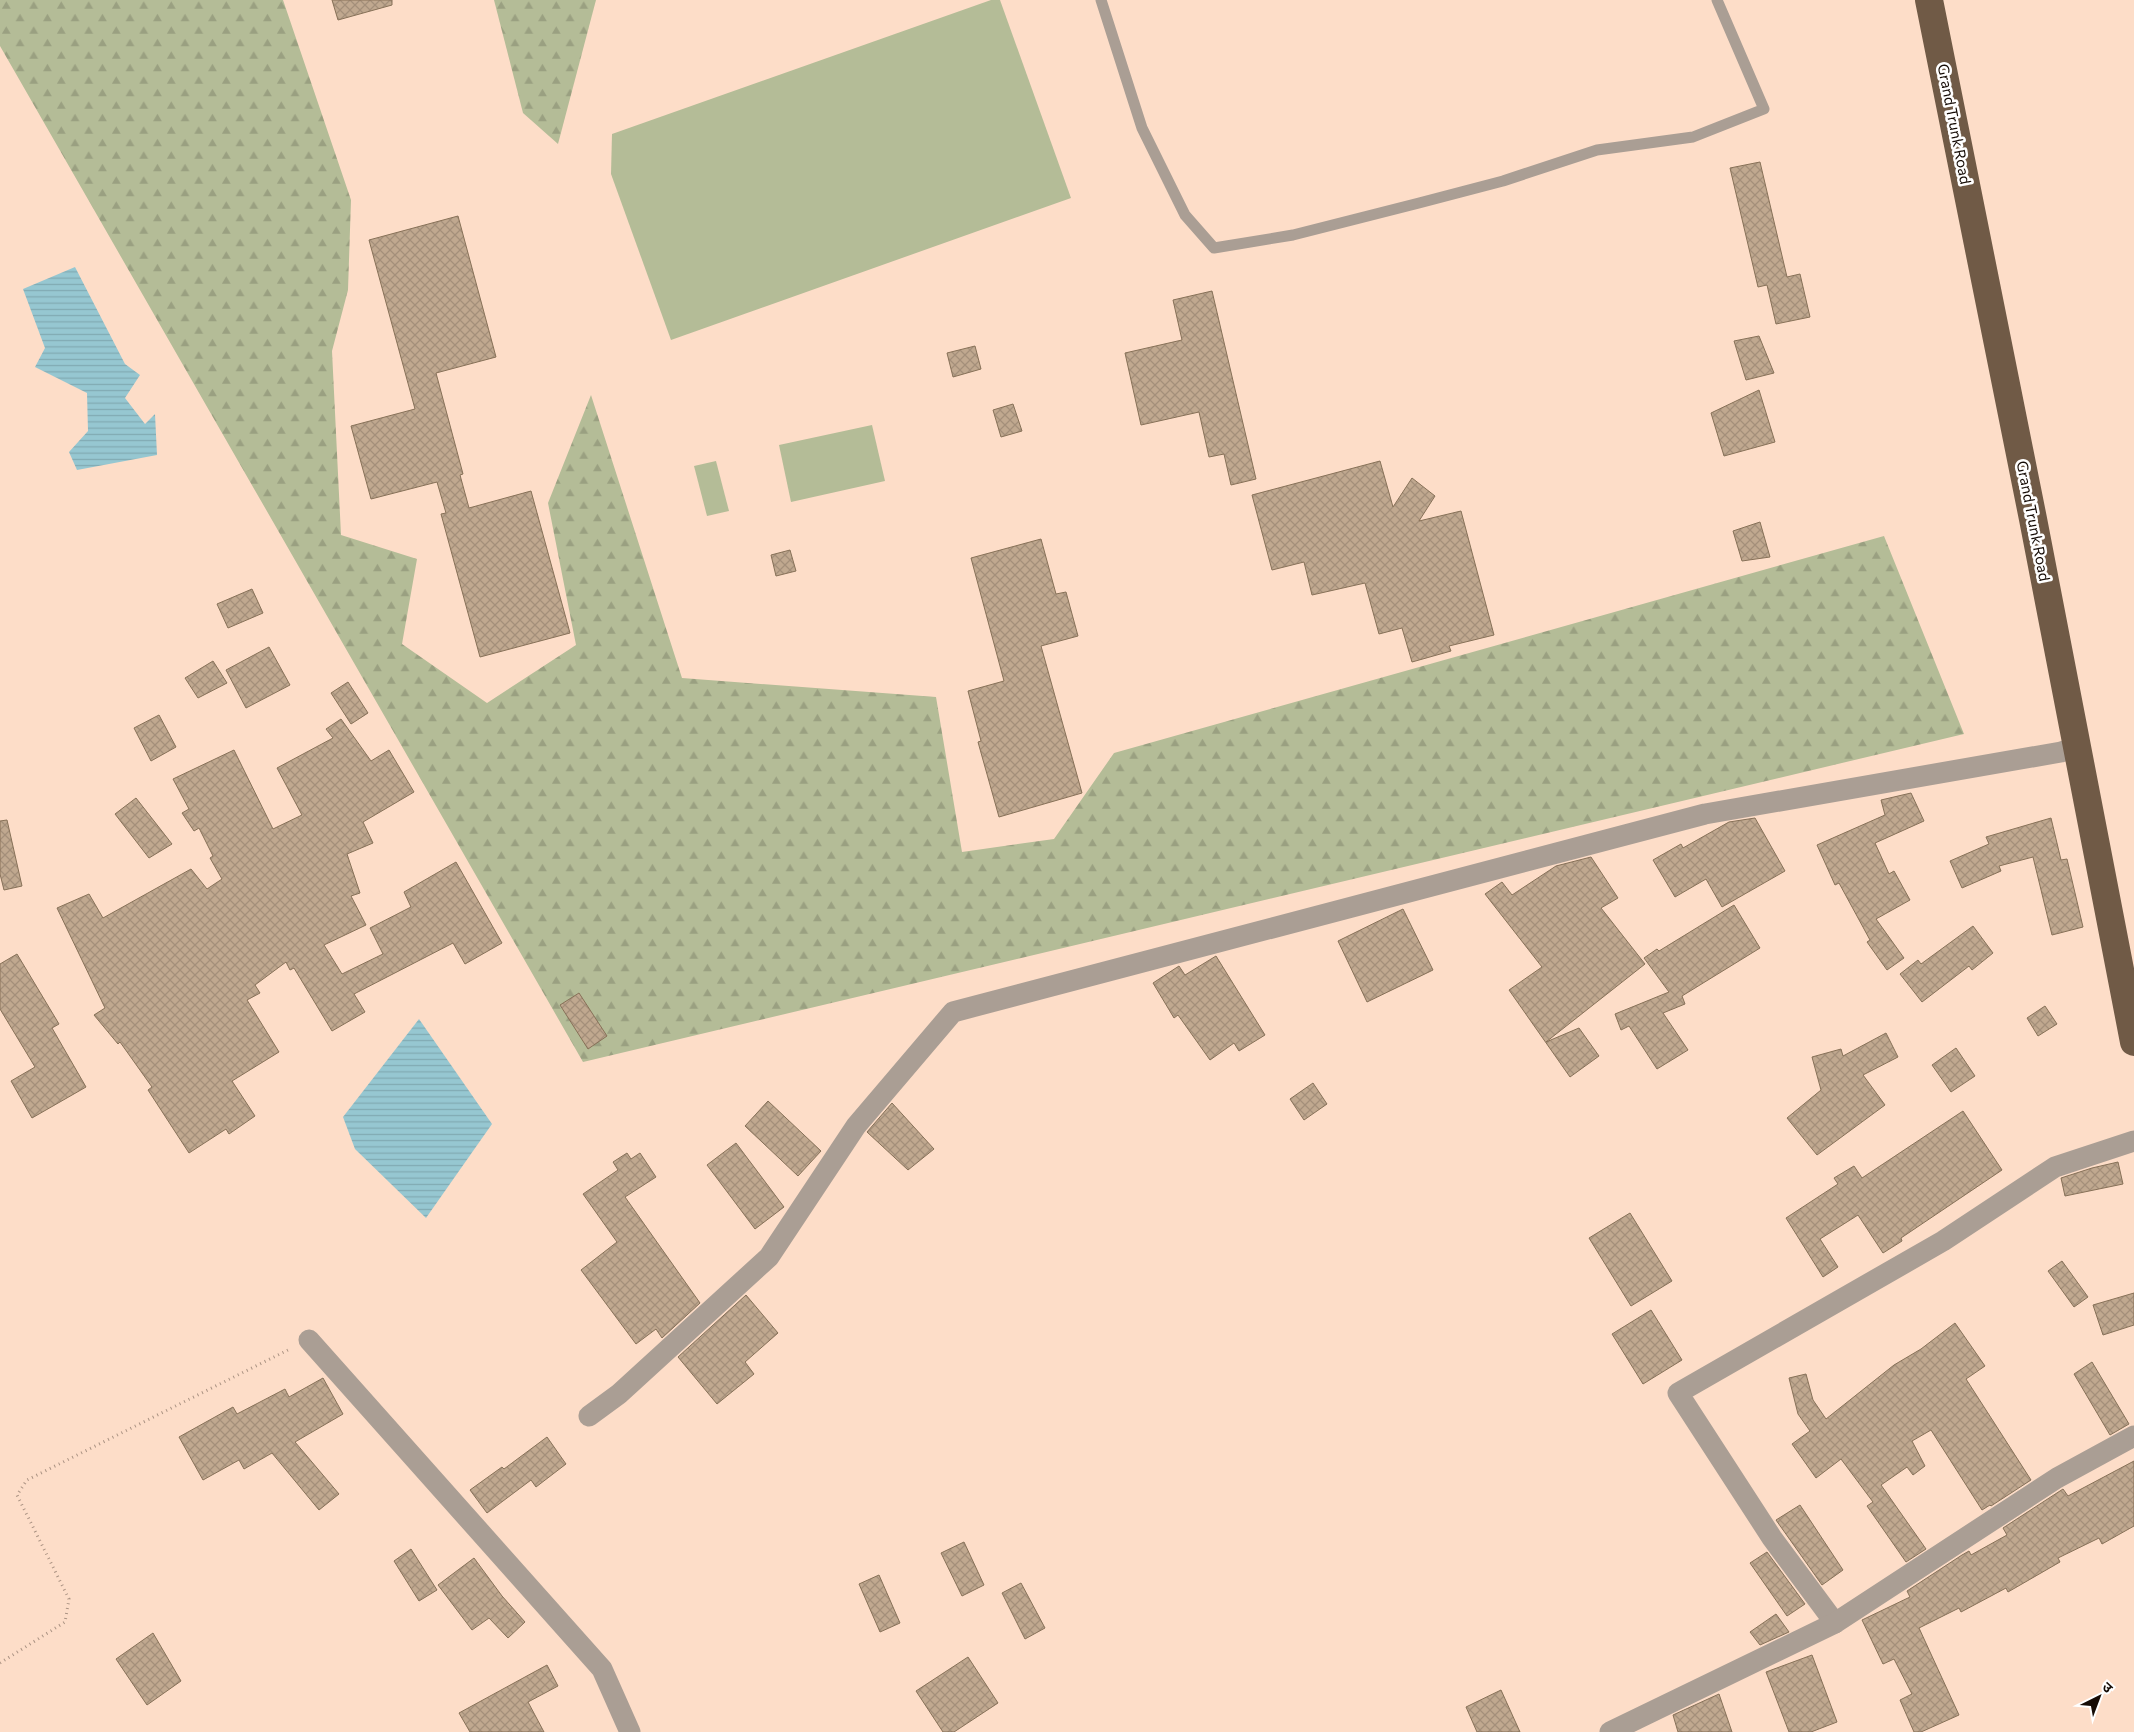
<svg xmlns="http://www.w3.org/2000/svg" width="2134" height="1732" font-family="Commissioner,'Noto Sans Devanagari',sans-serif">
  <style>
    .green { fill: #b4bc97 }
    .forest { fill: url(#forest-firs) }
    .water { fill: url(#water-rules) }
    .building { fill: url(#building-cross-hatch); stroke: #877158 }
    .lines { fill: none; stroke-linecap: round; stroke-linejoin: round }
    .path { stroke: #ab9383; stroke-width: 3; stroke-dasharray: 1 4; stroke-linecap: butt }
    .service { stroke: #aa9e94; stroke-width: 11 }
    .minor { stroke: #aa9e94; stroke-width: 21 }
    .trunk { stroke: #705a46; stroke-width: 28 }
    .labels { text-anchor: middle; stroke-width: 5; stroke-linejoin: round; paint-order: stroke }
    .street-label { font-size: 15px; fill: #150b05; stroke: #fff }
  </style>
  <defs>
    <pattern id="forest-firs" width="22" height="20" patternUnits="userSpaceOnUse" patternTransform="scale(1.25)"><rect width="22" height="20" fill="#b4bc97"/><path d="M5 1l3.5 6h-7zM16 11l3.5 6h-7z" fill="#9aa081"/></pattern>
    <pattern id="water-rules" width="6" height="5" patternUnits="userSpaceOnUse" patternTransform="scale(1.25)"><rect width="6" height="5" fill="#96c7d1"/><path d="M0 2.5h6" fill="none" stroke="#80aab2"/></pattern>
    <pattern id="building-cross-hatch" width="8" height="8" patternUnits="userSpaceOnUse" patternTransform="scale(1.25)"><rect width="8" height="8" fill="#c0a88f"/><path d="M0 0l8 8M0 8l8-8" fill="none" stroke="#a48f7a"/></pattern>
  </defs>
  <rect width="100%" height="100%" fill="#fdddc8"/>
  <g class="green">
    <path d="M991 0H1000L1071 198 671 340 611 174 612 134Z"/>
    <path d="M872 425 885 481 791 502 779 445Z"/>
    <path d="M716 461 729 511 707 516 694 466Z"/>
  </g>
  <g class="forest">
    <path d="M0 0H283L351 200 348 290 332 351 341 535 417 559 402 644 487 703 576 645 548 503 591 395 682 678 936 697 962 852 1054 839 1114 753 1884 536 1964 734 583 1062 0 46Z"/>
    <path d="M494 0H596L558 144 523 113Z"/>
  </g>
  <g class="water">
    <path d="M75 267 125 364 140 375 125 398 145 424 155 414 157 455 77 470 69 452 88 431 87 393 35 367 45 348 23 289Z"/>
    <path d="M419 1019 492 1124 426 1218 355 1149 343 1117Z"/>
  </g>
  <g class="building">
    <path d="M332 0H392V5L338 20Z"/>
    <path d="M1760 162 1787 277 1800 274 1810 317 1776 324 1767 285 1758 287 1730 168Z"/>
    <path d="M458 216 496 357 436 373 463 474 460 475 469 508 531 491 570 633 480 657 441 514 446 513 437 482 371 499 351 426 415 409 369 240Z"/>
    <path d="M1212 291 1256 479 1231 485 1224 454 1209 457 1199 412 1141 425 1125 353 1182 340 1173 300Z"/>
    <path d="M1759 336 1774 373 1746 380 1734 341Z"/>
    <path d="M975 346 981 369 953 377 947 353Z"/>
    <path d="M1759 390 1775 442 1724 456 1711 413Z"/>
    <path d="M1013 404 1022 431 1001 437 993 410Z"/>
    <path d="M1380 461 1393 507 1412 478 1435 496 1419 521 1461 511 1494 635 1449 646 1451 651 1412 662 1402 628 1379 634 1365 583 1312 595 1304 562 1272 570 1252 495Z"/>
    <path d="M1760 522 1770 557 1742 561 1733 531Z"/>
    <path d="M1041 539 1056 594 1066 592 1078 636 1041 646 1082 793 999 817 978 742 981 741 968 691 1004 681 971 558Z"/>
    <path d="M790 550 796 571 776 576 771 555Z"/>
    <path d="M252 589 263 613 228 628 217 604Z"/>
    <path d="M269 647 290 685 246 708 226 670Z"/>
    <path d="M213 661 227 683 198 698 185 678Z"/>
    <path d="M348 682 368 713 351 724 331 693Z"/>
    <path d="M159 715 176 747 151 761 134 728Z"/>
    <path d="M341 719 371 761 389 750 414 792 363 822 373 843 347 854 360 893 351 896 366 925 324 945 342 974 383 954 370 928 411 907 404 892 456 862 502 943 465 964 453 943 354 994 365 1012 332 1031 294 968 290 970 286 962 255 985 260 993 247 1000 279 1052 232 1081 255 1116 229 1134 226 1129 189 1153 148 1090 152 1087 120 1042 118 1044 94 1015 105 1008 57 908 89 894 103 918 191 869 207 889 222 879 210 858 213 856 199 828 194 831 182 813 189 809 173 779 234 750 273 829 302 815 277 768 333 738 326 729Z"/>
    <path d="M1911 793 1924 821 1875 843 1889 874 1894 871 1910 900 1876 919 1904 958 1887 970 1867 942 1870 940 1839 883 1835 885 1817 845 1885 815 1881 800Z"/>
    <path d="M136 798 172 844 149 858 115 814Z"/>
    <path d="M1755 818 1785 871 1722 907 1706 879 1675 897 1653 860 1681 844 1683 848 1729 822Z"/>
    <path d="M2051 818 2061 860 2067 859 2083 927 2052 935 2033 857 1999 866 2001 871 1962 888 1950 861 1989 844 1986 837Z"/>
    <path d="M7 820 22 886 4 890 0 874V821Z"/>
    <path d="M1591 857 1618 898 1601 908 1645 964 1546 1042 1579 1028 1599 1056 1570 1077 1509 990 1542 967 1485 894 1502 882 1512 895 1556 866Z"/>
    <path d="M1734 905 1760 948 1682 996 1685 1004 1663 1013 1688 1050 1657 1069 1629 1026 1621 1030 1615 1014 1669 992 1644 958 1657 949 1659 951Z"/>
    <path d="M1403 909 1433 970 1367 1002 1338 941Z"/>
    <path d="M1973 926 1993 953 1972 970 1969 966 1922 1002 1900 974 1918 960 1921 964Z"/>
    <path d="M17 954 59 1024 52 1028 86 1087 32 1118 11 1081 35 1067 0 1009V964Z"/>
    <path d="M1216 956 1265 1035 1239 1051 1234 1043 1210 1060 1178 1015 1174 1018 1153 983 1179 966 1185 975Z"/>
    <path d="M579 993 607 1036 588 1049 560 1005Z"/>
    <path d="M2045 1006 2057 1024 2038 1036 2027 1018Z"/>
    <path d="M1886 1033 1898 1057 1863 1075 1885 1105 1817 1155 1787 1118 1821 1090 1812 1057 1841 1049 1843 1056Z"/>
    <path d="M1956 1048 1975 1076 1951 1092 1932 1065Z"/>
    <path d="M1313 1083 1327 1104 1304 1120 1290 1099Z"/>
    <path d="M768 1101 821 1151 798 1176 745 1126Z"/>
    <path d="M892 1103 934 1149 908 1170 867 1132Z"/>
    <path d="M1963 1111 2002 1170 1901 1238 1902 1241 1883 1253 1858 1215 1820 1239 1838 1267 1823 1277 1786 1218 1838 1184 1834 1178 1854 1166 1862 1178Z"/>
    <path d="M736 1143 784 1207 755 1229 707 1165Z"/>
    <path d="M627 1153 631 1159 640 1153 656 1177 625 1197 700 1303 662 1338 656 1329 636 1344 581 1270 617 1242 583 1194 618 1170 613 1162Z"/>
    <path d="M2118 1162 2123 1184 2065 1196 2061 1178 2092 1168Z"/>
    <path d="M1630 1213 1672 1281 1631 1306 1589 1238Z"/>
    <path d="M2062 1261 2088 1297 2074 1307 2048 1271Z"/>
    <path d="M2134 1293V1325L2103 1335 2093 1305Z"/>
    <path d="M746 1295 778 1333 745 1362 754 1374 717 1404 678 1357Z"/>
    <path d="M1651 1310 1682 1360 1643 1384 1612 1334Z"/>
    <path d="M1955 1323 1985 1366 1966 1379 2031 1480 1991 1506 1990 1505 1982 1510 1931 1430 1912 1441 1925 1466 1913 1475 1907 1467 1881 1485 1926 1549 1906 1562 1867 1506 1873 1502 1841 1459 1816 1478 1792 1444 1810 1431 1798 1414 1789 1378 1806 1374 1813 1400 1826 1419 1894 1365 1921 1349Z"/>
    <path d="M2092 1362 2129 1424 2110 1435 2074 1374Z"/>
    <path d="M323 1378 343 1414 295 1442 339 1494 319 1510 272 1453 244 1469 239 1460 203 1480 179 1437 233 1407 237 1414 285 1389 289 1397Z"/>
    <path d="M547 1437 566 1464 536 1487 531 1480 487 1513 470 1490 502 1467 504 1469Z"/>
    <path d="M2134 1461V1526L2102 1544 2099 1538 2058 1558 2060 1562 2008 1592 2006 1588 1961 1612 1959 1608 1919 1628 1959 1715 1921 1732H1914L1900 1700 1912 1694 1894 1659 1883 1664 1862 1620 1910 1597 1907 1591 1962 1555 1969 1551 1971 1555 2007 1535 2003 1528 2063 1489 2068 1496Z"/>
    <path d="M1800 1505 1843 1570 1822 1585 1776 1520Z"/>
    <path d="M964 1542 984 1585 962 1596 941 1553Z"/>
    <path d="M411 1549 437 1590 419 1601 394 1561Z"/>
    <path d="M1767 1552 1805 1604 1787 1616 1750 1563Z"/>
    <path d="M474 1558 502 1596 525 1622 508 1638 489 1618 472 1630 438 1585Z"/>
    <path d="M879 1575 900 1623 880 1632 859 1584Z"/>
    <path d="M1021 1583 1045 1628 1025 1639 1002 1593Z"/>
    <path d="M1776 1614 1789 1632 1760 1645 1750 1632Z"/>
    <path d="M153 1633 181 1681 147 1705 116 1659Z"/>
    <path d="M1812 1655 1837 1722 1811 1732H1789L1766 1672Z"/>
    <path d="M968 1657 998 1703 954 1732H943L916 1691Z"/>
    <path d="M547 1665 558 1686 528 1702 544 1732H470L459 1713Z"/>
    <path d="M1501 1690 1520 1732H1477L1466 1707Z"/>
    <path d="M1719 1694 1732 1732H1678L1673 1715Z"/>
  </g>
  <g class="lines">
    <path class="path" d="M0 1663 65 1622 69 1599 17 1495 27 1480 290 1349"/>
    <path class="service" d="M1101 0 1142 128 1185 215 1214 248 1293 235 1419 203 1503 181 1597 150 1693 137 1764 109 1717 0"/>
    <g class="minor">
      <path d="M309 1340 602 1669 630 1732"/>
      <path d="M589 1416 619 1394 769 1257 856 1126 953 1012 1705 814 2061 752 2077 747"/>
      <path d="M1835 1623 1772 1538 1678 1393 1943 1241 2055 1167 2134 1141"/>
      <path d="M1610 1732 1835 1623 2057 1478 2134 1436"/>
    </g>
    <path class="trunk" d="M1929 0 2033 519 2134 1042"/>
  </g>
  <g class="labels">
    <g class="street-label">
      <text transform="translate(1954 124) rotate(79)" y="5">Grand Trunk Road</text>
      <text transform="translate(2033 521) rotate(79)" y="5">Grand Trunk Road</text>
    </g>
  </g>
  <g transform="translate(2099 1697) rotate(42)" stroke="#ffffff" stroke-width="4" paint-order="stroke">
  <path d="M0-4L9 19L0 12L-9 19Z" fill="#150b05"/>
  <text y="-8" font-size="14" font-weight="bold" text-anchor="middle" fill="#150b05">उ</text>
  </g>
</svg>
